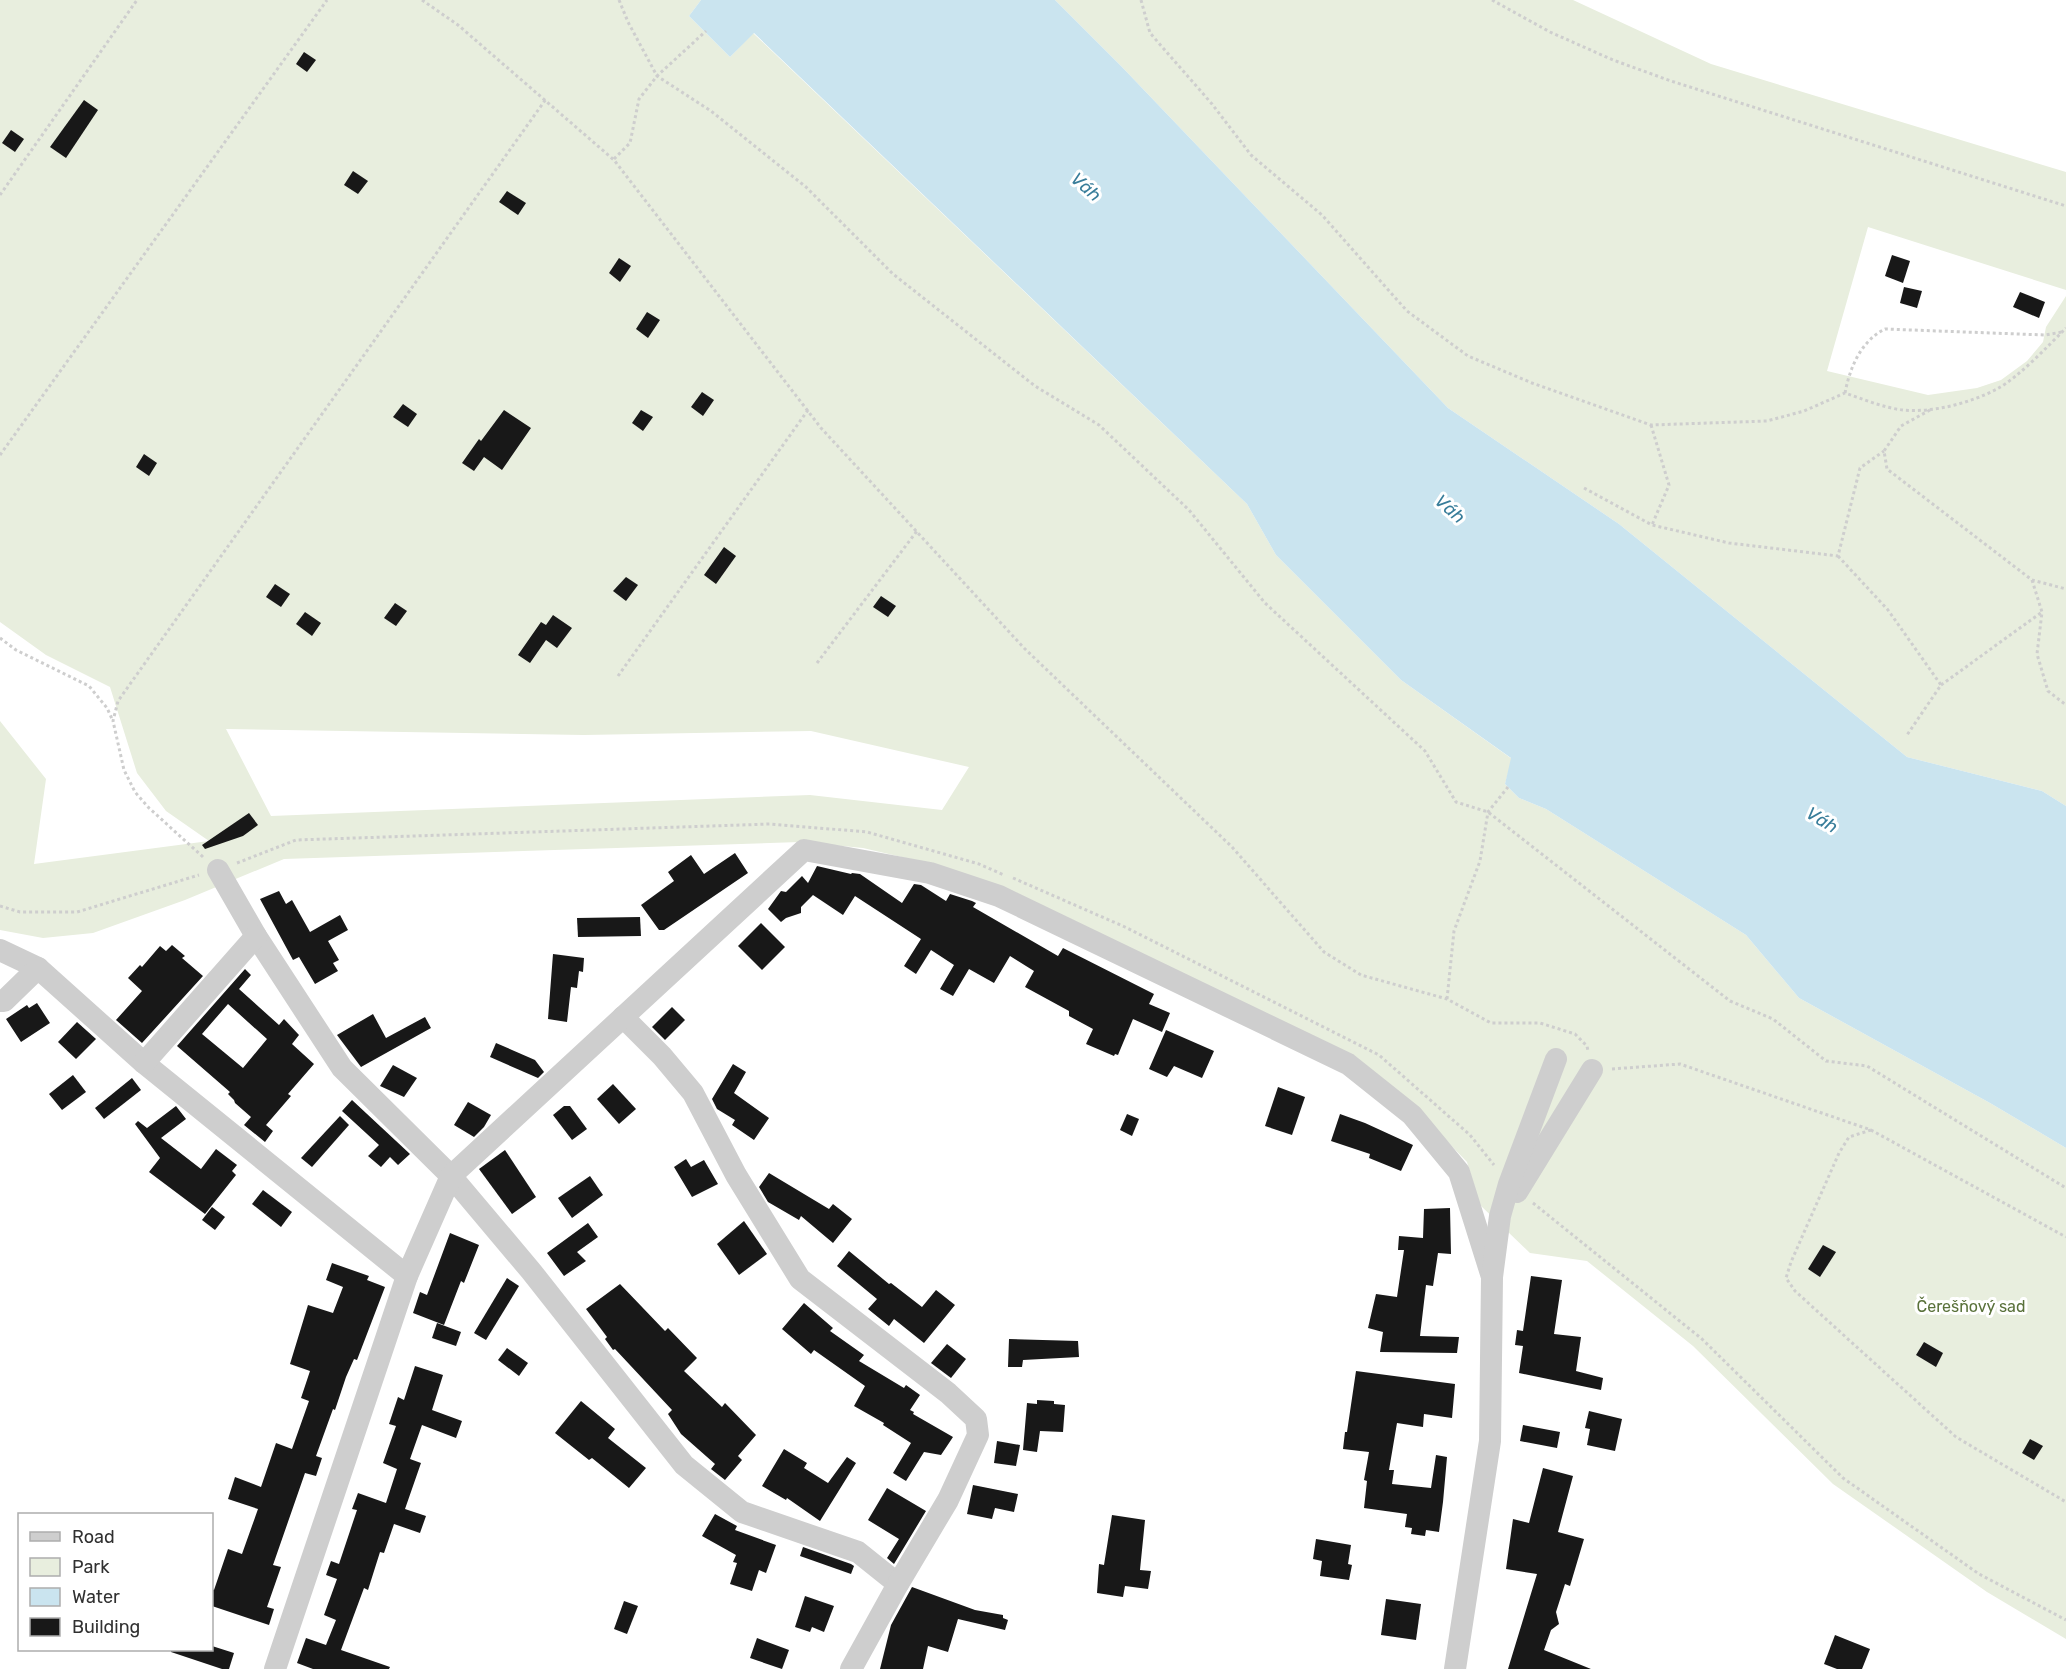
<svg xmlns="http://www.w3.org/2000/svg" width="2066" height="1669" font-family="Rubik,sans-serif">
  <style>
    .green { fill: #e8eede; fill-rule: evenodd }
    .water { fill: #cae4ef }
    .building { fill: #181818; fill-rule: evenodd }
    .lines { fill: none; stroke-linecap: round; stroke-linejoin: round }
    .path { stroke: #cecece; stroke-width: 3; stroke-dasharray: 3 3; stroke-linecap: butt }
    .minor { stroke: #cecece; stroke-width: 22 }
    .labels { text-anchor: middle; stroke-width: 6; stroke-linejoin: round; paint-order: stroke }
    .park-label { font-size: 16px; fill: #59713a; stroke: #fff }
    .water-label { font-size: 18px; font-style: italic; fill: #387d9a; stroke: #fff }
  </style>
  <rect width="100%" height="100%" fill="#fff"/>
  <g class="green">
    <path d="M0 0H701L689 16 730 57 753 33 1247 504 1276 555 1401 680 1512 759 1505 784 1519 798 1546 809 1746 935 1799 998 1990 1103 2066 1148V1639L1987 1592 1833 1484 1693 1346 1587 1261 1530 1253 1480 1205 1467 1162 1417 1110 936 865 863 848 800 842 284 859 185 900 93 933 43 938 0 930V721L46 779 34 864 209 841 166 811 137 773 110 687 46 655 0 622ZM226 729 584 735 811 731 969 767 942 810 810 795 271 816Z"/>
    <path d="M1055 0H1573L1711 64 2066 172V290L1868 227 1827 371 1928 395 1977 388 2001 380 2027 361 2043 342 2046 327 2066 296V806L2042 791 1907 757 1619 524 1448 408 1122 67Z"/>
  </g>
  <path class="water" d="M701 0H1055L1122 67 1448 408 1619 524 1907 757 2042 791 2066 806V1148L1990 1103 1799 998 1746 935 1546 809 1519 798 1505 784 1511 758 1401 680 1276 555 1247 504 754 33 730 57 689 16Z"/>
  <g class="building">
    <path d="M304 52 316 60 307 72 296 64Z"/>
    <path d="M84 100 98 110 66 158 50 147Z"/>
    <path d="M11 130 24 139 15 152 2 143Z"/>
    <path d="M353 171 368 181 358 194 344 185Z"/>
    <path d="M507 191 526 203 518 215 499 202Z"/>
    <path d="M1892 255 1910 261 1903 283 1885 276Z"/>
    <path d="M619 258 631 266 620 282 609 273Z"/>
    <path d="M1904 287 1922 291 1917 308 1900 303Z"/>
    <path d="M2020 292 2045 302 2039 318 2013 307Z"/>
    <path d="M647 312 660 320 648 338 636 329Z"/>
    <path d="M702 392 714 400 703 416 691 407Z"/>
    <path d="M403 404 417 414 408 427 393 417Z"/>
    <path d="M504 410 531 428 502 470 484 457 474 471 462 463 479 439 481 441Z"/>
    <path d="M641 410 653 417 643 431 632 423Z"/>
    <path d="M144 454 157 463 149 476 136 467Z"/>
    <path d="M724 547 736 556 716 584 704 575Z"/>
    <path d="M626 577 638 585 626 601 613 591Z"/>
    <path d="M275 584 290 594 281 607 266 597Z"/>
    <path d="M881 596 896 606 888 617 873 607Z"/>
    <path d="M395 603 407 611 396 626 384 618Z"/>
    <path d="M305 612 321 623 312 636 296 624Z"/>
    <path d="M553 615 572 628 557 648 546 640 530 663 518 655 541 622 546 625Z"/>
    <path d="M249 813 258 825 243 836 205 849 202 845Z"/>
    <path d="M735 853 748 873 664 930H659L641 905 674 881 668 872 691 855 704 874Z"/>
    <path d="M817 866 851 874 852 873 860 874 902 903 914 884 921 885 946 901 950 894 972 901 976 903 973 907 1058 956 1063 948 1154 994 1149 1004 1170 1013 1162 1032 1133 1019 1118 1055 1115 1054 1114 1056 1086 1044 1093 1029 1069 1016V1011L1025 987 1034 971 1010 956 994 983 969 969 953 996 940 989 954 965 931 950 916 974 904 966 921 939 855 896 843 915 813 895 801 907V913L786 918 781 922 768 909 781 891 786 892 802 876 808 883Z"/>
    <path d="M279 891 286 904 292 900 310 932 340 915 348 930 328 941 339 960 333 963 338 971 315 984 299 957 293 960 260 899Z"/>
    <path d="M640 917 641 936 578 937 577 918Z"/>
    <path d="M761 923 785 947 762 970 738 946Z"/>
    <path d="M172 945 185 956 182 958 203 976 142 1043 116 1020 142 991 128 978 140 965 142 967 160 946 166 951Z"/>
    <path d="M553 954 584 958 583 972 579 971 577 988 571 987 567 1022 548 1019Z"/>
    <path d="M245 969 251 975 239 989 279 1025 284 1019 299 1035 292 1044 314 1064 288 1094 291 1096 266 1125 273 1131 265 1142 244 1125 251 1117 235 1103 234 1100 228 1094 230 1092 177 1046ZM228 1004 267 1039 243 1068 202 1034Z"/>
    <path d="M37 1003 50 1023 21 1042 6 1019 27 1005 29 1008Z"/>
    <path d="M672 1007 685 1020 665 1040 652 1027Z"/>
    <path d="M373 1014 386 1038 425 1017 431 1028 361 1067 337 1035Z"/>
    <path d="M77 1022 96 1039 76 1059 58 1042Z"/>
    <path d="M1166 1030 1214 1051 1202 1078 1174 1066 1167 1077 1149 1069Z"/>
    <path d="M496 1043 535 1060 544 1072 538 1078 490 1057Z"/>
    <path d="M733 1064 746 1072 734 1093 769 1118 754 1140 732 1125 735 1120 717 1109 712 1099Z"/>
    <path d="M393 1065 417 1078 404 1097 380 1086Z"/>
    <path d="M73 1075 86 1092 62 1110 49 1094Z"/>
    <path d="M132 1078 141 1090 104 1119 95 1108Z"/>
    <path d="M613 1084 636 1109 619 1124 597 1099Z"/>
    <path d="M1278 1087 1305 1097 1292 1135 1265 1126Z"/>
    <path d="M352 1100 410 1154 398 1165 390 1157 381 1167 368 1156 379 1145 342 1111Z"/>
    <path d="M468 1102 491 1115 484 1127 474 1137 454 1125Z"/>
    <path d="M176 1106 186 1119 161 1138 201 1169 216 1149 237 1165 232 1171 236 1175 205 1214 149 1172 160 1158 135 1124 138 1121 147 1128Z"/>
    <path d="M564 1106H570L587 1129 572 1140 553 1115Z"/>
    <path d="M1127 1114 1139 1119 1132 1136 1120 1130Z"/>
    <path d="M1340 1114 1365 1123 1413 1145 1401 1171 1369 1158 1370 1154 1331 1141Z"/>
    <path d="M340 1116 349 1125 312 1167 301 1158Z"/>
    <path d="M505 1150 536 1197 512 1214 479 1169Z"/>
    <path d="M686 1159 691 1167 704 1160 718 1184 692 1197 674 1167Z"/>
    <path d="M769 1173 829 1209 833 1204 852 1219 833 1243 801 1216 799 1220 768 1202 759 1187Z"/>
    <path d="M590 1176 603 1195 572 1218 558 1198Z"/>
    <path d="M263 1190 292 1212 281 1227 252 1204Z"/>
    <path d="M212 1207 225 1217 215 1230 202 1220Z"/>
    <path d="M1450 1208 1451 1254 1438 1253 1433 1286 1426 1285 1420 1336 1459 1337 1457 1353 1380 1352 1383 1332 1368 1328 1376 1294 1397 1297 1404 1250H1398L1399 1236 1423 1238 1424 1209Z"/>
    <path d="M744 1221 767 1254 739 1275 717 1244Z"/>
    <path d="M588 1223 598 1237 577 1252 586 1261 564 1276 547 1253Z"/>
    <path d="M450 1233 479 1245 464 1283 461 1281 444 1325 413 1313 420 1292 427 1295Z"/>
    <path d="M1823 1245 1836 1252 1820 1277 1808 1269Z"/>
    <path d="M849 1251 889 1284 891 1283 922 1307 936 1290 955 1305 924 1343 894 1319 889 1326 868 1309 877 1299 837 1266Z"/>
    <path d="M332 1263 369 1276 367 1280 385 1287 357 1360 354 1359 346 1377 335 1410 333 1409 316 1456 322 1458 316 1476 305 1473 273 1565 281 1567 267 1607 274 1609 269 1625 212 1606V1589L214 1590 228 1549 242 1554 258 1509 228 1499 235 1477 261 1487 276 1443 292 1449 309 1401 301 1398 310 1371 290 1364 308 1305 333 1313 343 1287 326 1280Z"/>
    <path d="M1531 1276 1562 1280 1554 1334 1581 1337 1576 1371 1603 1378 1601 1390 1519 1373 1523 1346 1515 1345 1517 1330 1523 1331Z"/>
    <path d="M507 1278 519 1286 486 1340 474 1333Z"/>
    <path d="M620 1284 665 1331 668 1328 697 1358 684 1371 722 1407 725 1403 756 1435 738 1456 742 1460 725 1480 711 1469 715 1464 681 1434 668 1414 672 1410 615 1349 613 1350 605 1339 607 1337 586 1309Z"/>
    <path d="M804 1303 833 1328 830 1331 864 1355 859 1361 904 1388 906 1385 920 1395 910 1410 914 1412 913 1414 953 1437 941 1455 924 1452 906 1481 893 1473 911 1443 883 1425 884 1423 854 1406 865 1386 814 1350 811 1354 782 1329Z"/>
    <path d="M437 1323 461 1332 456 1346 432 1338Z"/>
    <path d="M1009 1339 1078 1341 1079 1357 1023 1360 1022 1367H1008Z"/>
    <path d="M1924 1342 1943 1353 1936 1367 1916 1355Z"/>
    <path d="M947 1344 966 1359 951 1378 931 1363Z"/>
    <path d="M507 1348 528 1363 519 1376 498 1360Z"/>
    <path d="M415 1366 443 1375 432 1410 462 1421 456 1438 422 1425 410 1459 421 1463 405 1509 426 1516 420 1533 394 1524 384 1553 380 1552 368 1590 364 1588 341 1650 390 1667 389 1669H313L297 1663 306 1638 326 1645 336 1620 324 1615 337 1579 326 1575 331 1561 339 1564 357 1510 352 1509 358 1493 386 1503 397 1469 383 1463 396 1426 389 1424 398 1397 404 1400Z"/>
    <path d="M1356 1371 1455 1384 1452 1418 1424 1414 1423 1427 1397 1423 1389 1470H1394L1392 1484 1431 1488 1436 1455 1447 1457 1443 1502 1439 1532 1426 1530 1425 1536 1411 1534 1412 1528 1405 1527 1407 1514 1364 1508 1367 1481 1364 1480 1369 1452 1343 1449 1345 1432H1347Z"/>
    <path d="M1037 1400 1054 1401V1404L1065 1405 1063 1432 1040 1431 1037 1452 1023 1450 1027 1403 1037 1404Z"/>
    <path d="M581 1401 615 1429 608 1438 646 1468 629 1488 592 1458 589 1460 555 1433Z"/>
    <path d="M1589 1411 1622 1419 1615 1451 1587 1445 1590 1429 1585 1428Z"/>
    <path d="M1523 1425 1560 1432 1557 1448 1520 1441Z"/>
    <path d="M2030 1439 2043 1446 2034 1460 2022 1453Z"/>
    <path d="M997 1441 1020 1445 1016 1466 994 1463Z"/>
    <path d="M784 1449 807 1463 804 1468 828 1483 847 1457 856 1463 820 1521 787 1498 786 1500 762 1486Z"/>
    <path d="M1543 1468 1573 1476 1558 1532 1584 1539 1570 1586 1565 1584 1556 1612 1559 1624 1551 1630 1544 1650 1591 1669H1508L1537 1574 1506 1569 1513 1519 1529 1523Z"/>
    <path d="M973 1485 1018 1494 1014 1512 995 1508 992 1519 967 1514Z"/>
    <path d="M887 1488 926 1511 894 1564 887 1558 899 1539 868 1520Z"/>
    <path d="M715 1514 737 1526 735 1530 776 1545 766 1573 759 1570 752 1591 730 1584 737 1563 733 1562 736 1555 702 1536Z"/>
    <path d="M1112 1515 1145 1520 1140 1570 1151 1571 1148 1589 1125 1586 1123 1597 1097 1593 1099 1564 1104 1565Z"/>
    <path d="M1316 1539 1351 1545 1348 1564 1352 1565 1349 1580 1320 1576 1322 1561 1313 1559Z"/>
    <path d="M803 1547 851 1564 854 1566 851 1574 800 1556Z"/>
    <path d="M912 1587 975 1610 1003 1615V1618L1008 1620 1005 1630 958 1619 948 1652 928 1646 923 1669H880L891 1625Z"/>
    <path d="M805 1596 834 1606 824 1632 812 1627 810 1632 795 1627Z"/>
    <path d="M1386 1599 1421 1604 1416 1640 1381 1635Z"/>
    <path d="M624 1601 638 1606 627 1634 614 1629Z"/>
    <path d="M1835 1635 1870 1649 1862 1669H1837L1824 1664Z"/>
    <path d="M757 1638 789 1650 782 1669 750 1658Z"/>
    <path d="M212 1646 234 1653 229 1669H222L171 1652V1650H212Z"/>
  </g>
  <g class="lines">
    <g class="path">
      <path d="M422 0 458 25 614 160 821 428 1024 648 1232 847 1324 952 1361 975 1447 999 1491 1023H1540L1575 1034 1587 1046 1588 1051"/>
      <path d="M619 0 628 22 657 76 711 111 806 187 893 274 1035 386 1099 425 1189 510 1265 603 1425 751 1456 802 1488 812 1730 1001 1773 1019 1826 1061 1867 1066 2066 1188"/>
      <path d="M1141 0 1150 33 1212 104 1251 155 1322 215 1407 311 1468 356 1532 383 1651 425 1767 421 1804 411 1845 393C1863 399 1884 408 1903 410 1933 413 1970 403 1997 389 2020 376 2047 347 2066 328"/>
      <path d="M1492 0 1550 32 1613 60 1671 81 2066 206"/>
      <path d="M614 159 630 143 639 99 657 76 706 31"/>
      <path d="M0 195 137 0"/>
      <path d="M1845 393C1850 367 1861 341 1885 329L2045 335 2062 332"/>
      <path d="M1930 410 1901 426 1884 451 1887 469 2032 580 2066 589"/>
      <path d="M1651 425 1669 485 1652 525"/>
      <path d="M0 455 327 0"/>
      <path d="M1584 488 1652 525 1729 543 1838 556 1860 468 1884 451"/>
      <path d="M1838 556 1888 610 1941 685 1907 735"/>
      <path d="M2032 580 2042 612 2037 654 2048 691 2066 705"/>
      <path d="M0 638 16 650 89 686 107 708 112 719"/>
      <path d="M817 663 917 531"/>
      <path d="M618 676 808 410"/>
      <path d="M1941 685 2042 612"/>
      <path d="M203 857 149 808 135 792 124 770 113 721 118 701 546 99"/>
      <path d="M237 863 296 840 770 824 867 832 979 864 1004 875"/>
      <path d="M1013 878 1125 927 1379 1055 1470 1135 1494 1165"/>
      <path d="M0 906 20 912H77L199 875"/>
      <path d="M1447 999 1454 931 1480 861 1488 812 1508 787"/>
      <path d="M1612 1069 1680 1064 1871 1130 2066 1237"/>
      <path d="M1871 1130 1849 1137 1839 1153 1791 1262 1786 1278 1795 1291 1956 1437 2066 1502"/>
      <path d="M1533 1203 1702 1339 1843 1478 1979 1574 2066 1620"/>
    </g>
    <g class="minor">
      <path d="M218 870 256 936 342 1068 451 1176 531 1271 684 1465 742 1512 858 1552 898 1584"/>
      <path d="M0 950 38 968"/>
      <path d="M0 1001H4L38 968 144 1063 407 1276"/>
      <path d="M623 1017 662 1056 693 1093 736 1175 800 1279 948 1393 976 1419 978 1435 948 1500 898 1584 851 1669"/>
      <path d="M144 1063 256 936"/>
      <path d="M1517 1192 1592 1070"/>
      <path d="M275 1669 407 1276 451 1176 804 850 930 873 999 896 1348 1064 1412 1115 1459 1172 1492 1277"/>
      <path d="M1455 1669 1490 1441 1492 1277 1500 1216 1509 1184 1556 1059"/>
    </g>
  </g>
  <g class="labels">
    <g class="park-label">
      <text x="1971" y="1312">Čerešňový sad</text>
    </g>
    <g class="water-label">
      <text transform="translate(1086 187) rotate(41)" y="6">Váh</text>
      <text transform="translate(1450 509) rotate(41)" y="6">Váh</text>
      <text transform="translate(1822 820) rotate(31)" y="6">Váh</text>
    </g>
  </g>
  <rect x="18" y="1513" width="195" height="138" fill="#ffffff" stroke="#adadad" stroke-width="1.5"/>
  <rect x="30" y="1532" width="30" height="9" fill="#cecece" stroke="#adadad" stroke-width="1.5"/>
  <text x="72" y="1543" font-size="18" fill="#313131">Road</text>
  <rect x="30" y="1558" width="30" height="18" fill="#e8eede" stroke="#adadad" stroke-width="1.5"/>
  <text x="72" y="1573" font-size="18" fill="#313131">Park</text>
  <rect x="30" y="1588" width="30" height="18" fill="#cae4ef" stroke="#adadad" stroke-width="1.5"/>
  <text x="72" y="1603" font-size="18" fill="#313131">Water</text>
  <rect x="30" y="1618" width="30" height="18" fill="#181818" stroke="#adadad" stroke-width="1.5"/>
  <text x="72" y="1633" font-size="18" fill="#313131">Building</text>
</svg>
